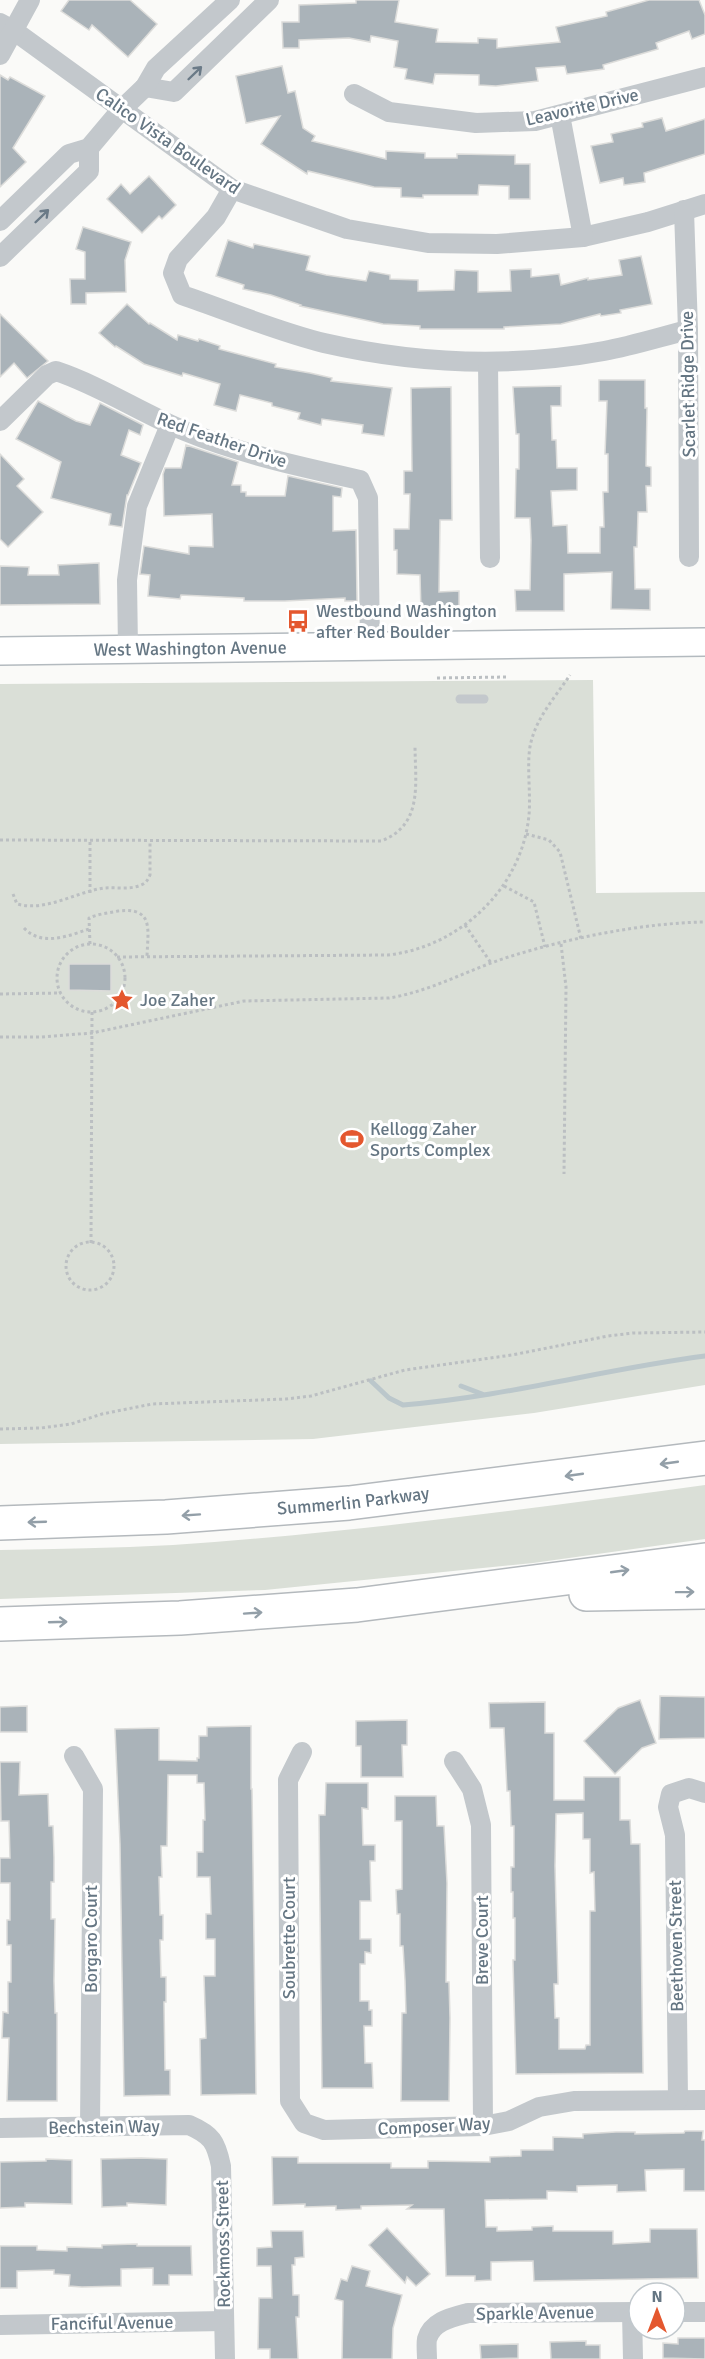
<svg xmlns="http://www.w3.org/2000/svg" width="705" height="2359" font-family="Signika,sans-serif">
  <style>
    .green { fill: #dadfd7 }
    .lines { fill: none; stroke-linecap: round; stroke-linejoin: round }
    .stream { stroke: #bbc7cb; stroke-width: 5 }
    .building { fill: #aab3b9; stroke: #dcdcda; stroke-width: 1.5; fill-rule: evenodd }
    .secondary-casing { stroke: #b3babf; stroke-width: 30 }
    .motorway-casing { stroke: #b4b9bd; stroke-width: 36 }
    .path { stroke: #bbbfc2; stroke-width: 3; stroke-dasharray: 3 3; stroke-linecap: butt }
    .service { stroke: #c3c8cc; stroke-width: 9 }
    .minor { stroke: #c3c8cc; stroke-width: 20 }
    .secondary { stroke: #fff; stroke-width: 27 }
    .motorway { stroke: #fff; stroke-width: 33 }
    .oneway { stroke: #6a7a87 }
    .oneway2 { stroke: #939fa8 }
    .labels { text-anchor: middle; stroke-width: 6; stroke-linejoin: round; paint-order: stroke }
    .street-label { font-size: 18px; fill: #657683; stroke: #fff }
    .poi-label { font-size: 18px; fill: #657683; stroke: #fff; text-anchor: start }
  </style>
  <rect width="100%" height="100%" fill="#fafaf8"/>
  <g class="green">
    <path d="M593 680 596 893 705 892V1385L534 1413 313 1439 0 1444V684Z"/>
    <path d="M705 1485V1539L533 1563 265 1590 0 1599V1550C57 1549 115 1548 173 1545 351 1533 528 1509 705 1485Z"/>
  </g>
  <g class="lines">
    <g class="stream">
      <path d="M371 1381 389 1398 403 1405C505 1397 604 1369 705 1356"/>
      <path d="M461 1386 482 1394"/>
    </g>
  </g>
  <g class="building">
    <path d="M69 0H130L157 24 128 57 92 25 89 30 61 11Z"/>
    <path d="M356 0H399L395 22 438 29 436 42 478 43V38L497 39V48L560 42 556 27 607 16 606 12 649 0H699L705 15V34L692 39 689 31 656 43 658 49 603 65 604 69 567 74 565 66 536 68 538 81 496 86 479 85V75L435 74 433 84 405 79 407 69 394 67 398 41 371 36 370 42 349 38 299 40V48H283L282 22H299V5L356 3Z"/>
    <path d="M282 66 288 93 295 91 303 128 315 136 312 141 386 159V151L425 153V158H457V154L515 155V164H530V199H509V186L479 185 478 195H423V198L401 197V188L374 187 308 171 307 174 261 144 280 116 246 123 236 76Z"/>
    <path d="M0 75 8 80 10 77 45 96 13 148 26 162 0 187Z"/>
    <path d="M662 118 666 131 705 119V154L644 173 645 182 624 185 623 178 600 183 591 146 613 142 611 134 643 127 642 123Z"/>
    <path d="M149 176 176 205 162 219 159 216 142 233 107 199 121 184 130 194Z"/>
    <path d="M83 227 131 242 125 260 126 292 86 293V304H71L70 279H85V252L76 249Z"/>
    <path d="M228 240 253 248 254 244 310 256 306 270 326 275 366 281 369 271 390 275V279L418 280V291L454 290 455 270 478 271V292L511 291 510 270 531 269V277L559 274 561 285 588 278V280L622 275 619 260 641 256 652 304 620 310 621 313 601 316 600 314 561 324 504 327V329H420V326L383 324 300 306 301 305 271 295 243 289 244 285 216 276Z"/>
    <path d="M127 304 149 324 150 323 177 340 178 335 198 341 199 339 220 346 219 349 276 364 275 367 310 373 332 378 331 381 392 388 384 436 362 433 363 425 322 419 321 425 298 419 300 413 272 406V403L240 395 236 411 214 405 220 384 183 373 182 376 144 364 116 346 115 347 99 333Z"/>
    <path d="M0 314 48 361 27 378 14 363 0 377Z"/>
    <path d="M599 380H645V408H647L646 466 651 467V486H646L647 512H638L637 547H634L635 589H650V610L611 609 612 572 564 574V611H516L515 590H530L531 540 530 518H515L516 469H519V434H516L513 387 561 386V406H551L552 440H556L557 468H577V490L551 491 553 526 567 525 568 553H600V527H604L603 492H608V454H605L607 401H599Z"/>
    <path d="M451 387 452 520H440L439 592 459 591V612H421L420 575 397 574V550H394V529H409L410 494H404V471H412L411 388Z"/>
    <path d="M38 401 76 421 90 425 100 403 143 425 140 435 129 430 121 455 141 463 128 495H127L122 527 109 525 111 514 51 498 61 462 16 439Z"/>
    <path d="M186 445 238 462 232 485H241V492H246V496H285L288 476 342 488 341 497 333 496V531L356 530 357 601H345V598L285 601H244V598L181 595 180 599 148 596 150 575 140 574 144 546 189 554V546L213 547 212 514 164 516 163 474 165 468H181Z"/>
    <path d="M0 454 24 479 17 486 43 512 8 547 0 539Z"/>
    <path d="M99 563 100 604 0 605V566L29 567 28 575H59L58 565Z"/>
    <path d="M69 964H111V991L69 990Z"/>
    <path d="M660 1696 705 1697V1738L659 1739Z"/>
    <path d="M640 1700 656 1743 642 1748 615 1774 584 1741 618 1708Z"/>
    <path d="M545 1702V1733H554V1800H584V1777H620V1820H630L631 1844H640L643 2073 516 2074 513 1960H515V1918H513V1892H511V1867H514V1826H511L510 1791H507L504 1728H490L489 1703ZM583 1813V1839H590V1873L594 1872 595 1911H590V2045H586L585 2049H559V2018H555L554 1984H558L555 1866 556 1814Z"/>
    <path d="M27 1706V1732H0V1707Z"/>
    <path d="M407 1720V1745H402L403 1777H361V1746H356V1721Z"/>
    <path d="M251 1726V1789H252L256 2094 201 2095 200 2039 206 2038 204 1976H215V1939H206V1914H211L210 1877H197V1852H203V1820H205L204 1783H197V1775H168L167 1846H161L162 1877H159L160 1915H163V1940H160L161 1977H166V2002H164L165 2070H170V2095L124 2096 120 1844 115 1729 159 1728V1760L197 1761V1758H199V1736H207V1727Z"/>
    <path d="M0 1762H20L19 1795 48 1794 49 1826H53L54 1857V1882H51V1919H55L54 1981 55 2013H57V2101H7L9 2038H2L3 2012 8 2013V1982H11V1945H7V1920H10V1883H0V1858H10L9 1821H1Z"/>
    <path d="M326 1783H368V1809L362 1808 363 1845H375V1861H370L371 1901H360V1939H371V1953L365 1952V1964H360V2001H369V2010H372V2026H364L365 2063H372L373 2088H322L319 1815H325Z"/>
    <path d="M395 1796H436L437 1826H444L447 1883 446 1982H449L450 2018 449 2101H401L402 2013H406L405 1980 403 1946H400V1914H397L396 1890 402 1889V1821H395Z"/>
    <path d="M685 2131H703L702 2140H705V2191H684V2169L645 2170 646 2191 617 2192V2185L577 2186V2192L547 2191V2199L485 2200 486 2227H497V2231L532 2230V2227L553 2226V2231H613V2244L650 2242V2229H697L698 2278 534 2281 533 2261 491 2262V2280L475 2281V2276H446L444 2209H407L412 2205 361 2206V2209L336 2210V2206L305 2207V2204L273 2205 272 2157H298V2163H391V2168H428V2161L490 2162V2157L521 2156V2150H553V2137L583 2138V2134L616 2132H635V2134L684 2133Z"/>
    <path d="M141 2158 167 2159 166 2205 127 2203V2206L102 2207 101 2159Z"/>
    <path d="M46 2159 72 2160V2204L25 2203V2207L0 2208V2162L46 2161Z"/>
    <path d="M387 2228 430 2274 416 2286 407 2277 405 2283 369 2245Z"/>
    <path d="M271 2231H303L304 2257 295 2258V2265H292L293 2295H299V2317H296L298 2359H270V2349H258L259 2298H272L271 2266H257V2248L272 2247Z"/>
    <path d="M137 2244V2246H191L192 2275H169V2285H153V2268L121 2269V2286L82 2287 69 2286 70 2275 54 2274V2270L17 2271V2288H0V2246H37V2250L67 2251V2247L102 2248V2245Z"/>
    <path d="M352 2266 370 2271 366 2286 402 2295 393 2328 392 2359H342L343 2301 335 2299 341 2279 347 2281Z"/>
    <path d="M678 2338H705V2359L663 2358V2343L678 2344Z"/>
    <path d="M586 2341V2345H600V2359H551L550 2342Z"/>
    <path d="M518 2344V2358L481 2359 480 2345Z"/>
  </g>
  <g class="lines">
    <g class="secondary-casing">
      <g id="secondary">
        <path id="s1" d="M0 651 705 642"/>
      </g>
    </g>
    <g class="motorway-casing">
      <g id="motorway">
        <path id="s2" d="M0 1523 166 1517 349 1503 705 1458"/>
        <path d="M586 1594 705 1592"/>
        <path d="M0 1624 180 1618 357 1605 705 1560"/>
      </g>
    </g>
    <g class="path">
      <path d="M437 678 506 677"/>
      <path d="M526 834 549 840 560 852 581 939"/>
      <path d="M0 840 381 841C424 825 415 782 415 745"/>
      <path d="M504 886 534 902 545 947"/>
      <path d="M90 893V840"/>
      <path d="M13 894 17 904C46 912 76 892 104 888 116 887 130 890 141 885 146 883 148 880 150 875V842"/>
      <path d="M465 925 491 963"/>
      <path d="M24 928C42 947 68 936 89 929"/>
      <path d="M90 944 89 918C98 914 108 913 118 911 154 907 148 929 147 956"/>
      <path d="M561 944 566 987 564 1174"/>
      <circle cx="91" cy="978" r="34"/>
      <path d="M117 957 388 955C460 947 522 888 529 815 531 793 526 761 531 742 537 717 556 696 570 675"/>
      <path d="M0 994 61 993"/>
      <path d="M0 1037H41L92 1033 244 1001 389 998C433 991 473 967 515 955 574 937 644 923 705 922"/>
      <circle cx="90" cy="1266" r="24"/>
      <path d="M91 1243 92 1012"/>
      <path d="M0 1429 41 1428 71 1424 102 1414 152 1404 286 1399 311 1396 405 1370 512 1355 608 1336 633 1333 705 1332"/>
    </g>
    <path class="service" d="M460 699H484"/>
    <g class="minor">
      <path d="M0 23 13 30 232 189 347 229 428 243 497 244 583 237 648 222 705 204"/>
      <path d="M0 55 30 0"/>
      <path d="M145 87 174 92 269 0"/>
      <path d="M354 94 389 112 476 123 535 121 705 77"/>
      <path d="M560 115 583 237"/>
      <path d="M232 189 216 217 178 259 173 273 182 295C229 311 275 331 324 343 416 364 511 368 604 351 632 346 660 337 688 330"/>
      <path d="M684 210 688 330 689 557"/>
      <path d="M0 221 69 154 89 148 121 110 145 87 156 68 230 0"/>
      <path d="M0 257 89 171V148"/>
      <path d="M488 362 490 558"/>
      <path d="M0 421 47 375 56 371C101 386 141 413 185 431 241 454 301 467 360 480L368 498 370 646"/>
      <path d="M128 649 127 580 137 506 170 425"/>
      <path d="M302 1752 288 1780 290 2101 304 2123 324 2130 483 2126 509 2121 539 2107 574 2101 705 2100"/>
      <path d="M74 1756 93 1789 90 2127"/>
      <path d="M454 1761 472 1789 481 1825 483 2126"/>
      <path d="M678 2100 675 1835 668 1807 671 1794 689 1788 705 1793"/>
      <path d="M0 2128 189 2125C212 2135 216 2142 221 2166L225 2359"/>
      <path d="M632 2312 633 2359"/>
      <path d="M675 2312H705"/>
      <path d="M0 2325 224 2321"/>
      <path d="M427 2359C427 2353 426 2344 427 2339 432 2321 453 2317 468 2313L639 2312"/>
    </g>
    <use href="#secondary" class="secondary"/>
    <use href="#motorway" class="motorway"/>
  </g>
  <defs><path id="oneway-shaft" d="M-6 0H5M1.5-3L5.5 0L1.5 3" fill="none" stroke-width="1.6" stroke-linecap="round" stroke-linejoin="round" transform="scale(1.5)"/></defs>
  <g class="oneway">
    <use href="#oneway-shaft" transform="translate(195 73) rotate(-44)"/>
    <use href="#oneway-shaft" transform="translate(42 216) rotate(-44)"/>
  </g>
  <g class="oneway2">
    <use href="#oneway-shaft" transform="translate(669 1463) rotate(172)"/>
    <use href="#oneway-shaft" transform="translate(574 1475) rotate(172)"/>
    <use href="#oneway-shaft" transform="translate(191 1515) rotate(176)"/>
    <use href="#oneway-shaft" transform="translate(37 1522) rotate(178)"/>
    <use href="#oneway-shaft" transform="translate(620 1571) rotate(-8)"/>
    <use href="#oneway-shaft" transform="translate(685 1592) rotate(-1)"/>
    <use href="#oneway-shaft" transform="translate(253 1613) rotate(-4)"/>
    <use href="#oneway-shaft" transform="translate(58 1622) rotate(-2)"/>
  </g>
  <defs>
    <g id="bus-bare" transform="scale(1.8)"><path d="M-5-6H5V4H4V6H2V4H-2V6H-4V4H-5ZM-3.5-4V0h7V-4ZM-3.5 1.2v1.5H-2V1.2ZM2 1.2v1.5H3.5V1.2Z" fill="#e4572e" stroke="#fff" stroke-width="2.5" paint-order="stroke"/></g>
    <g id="sight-bare" transform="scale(1.8)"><path d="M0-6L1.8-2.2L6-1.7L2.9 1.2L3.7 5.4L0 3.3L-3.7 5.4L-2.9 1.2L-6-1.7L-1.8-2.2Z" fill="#e4572e" stroke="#fff" stroke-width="2.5" paint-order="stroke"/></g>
    <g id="stadium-bare" transform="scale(1.8)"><path d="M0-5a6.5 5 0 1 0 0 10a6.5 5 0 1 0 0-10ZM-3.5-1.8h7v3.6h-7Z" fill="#e4572e" stroke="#fff" stroke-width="2.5" paint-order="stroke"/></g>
  </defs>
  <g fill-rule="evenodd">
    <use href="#bus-bare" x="298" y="621"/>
    <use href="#sight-bare" x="122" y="1000"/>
    <use href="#stadium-bare" x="352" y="1139"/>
  </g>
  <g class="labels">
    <g class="street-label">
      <text transform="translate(582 107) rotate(-13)" y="6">Leavorite Drive</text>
      <text transform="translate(168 141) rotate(35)" y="6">Calico Vista Boulevard</text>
      <text transform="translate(688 384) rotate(-91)" y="6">Scarlet Ridge Drive</text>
      <text transform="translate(222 440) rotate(19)" y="6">Red Feather Drive</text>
      <text dy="6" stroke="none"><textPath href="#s1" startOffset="190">West Washington Avenue</textPath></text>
      <text dy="6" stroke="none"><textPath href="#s2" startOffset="354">Summerlin Parkway</textPath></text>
      <text transform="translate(289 1938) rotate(-90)" y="6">Soubrette Court</text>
      <text transform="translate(91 1939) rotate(-90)" y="6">Borgaro Court</text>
      <text transform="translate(482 1940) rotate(-90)" y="6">Breve Court</text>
      <text transform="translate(676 1946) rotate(-91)" y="6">Beethoven Street</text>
      <text transform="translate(434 2126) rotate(-3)" y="6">Composer Way</text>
      <text transform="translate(104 2127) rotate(-1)" y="6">Bechstein Way</text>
      <text transform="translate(223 2244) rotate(-91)" y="6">Rockmoss Street</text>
      <text transform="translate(535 2313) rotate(-1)" y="6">Sparkle Avenue</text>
      <text transform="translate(112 2323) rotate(-1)" y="6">Fanciful Avenue</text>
    </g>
    <g class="poi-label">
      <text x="316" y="617">Westbound Washington<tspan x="316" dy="21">after Red Boulder</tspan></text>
      <text x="140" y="1006">Joe Zaher</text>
      <text x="370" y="1135">Kellogg Zaher<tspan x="370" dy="21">Sports Complex</tspan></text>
    </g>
  </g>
  <g transform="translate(657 2311)"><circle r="28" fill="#ffffff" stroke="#c1c8cd" stroke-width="1.5"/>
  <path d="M0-4.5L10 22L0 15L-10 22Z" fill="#e4572e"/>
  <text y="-9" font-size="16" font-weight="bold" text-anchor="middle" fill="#657683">N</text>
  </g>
</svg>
